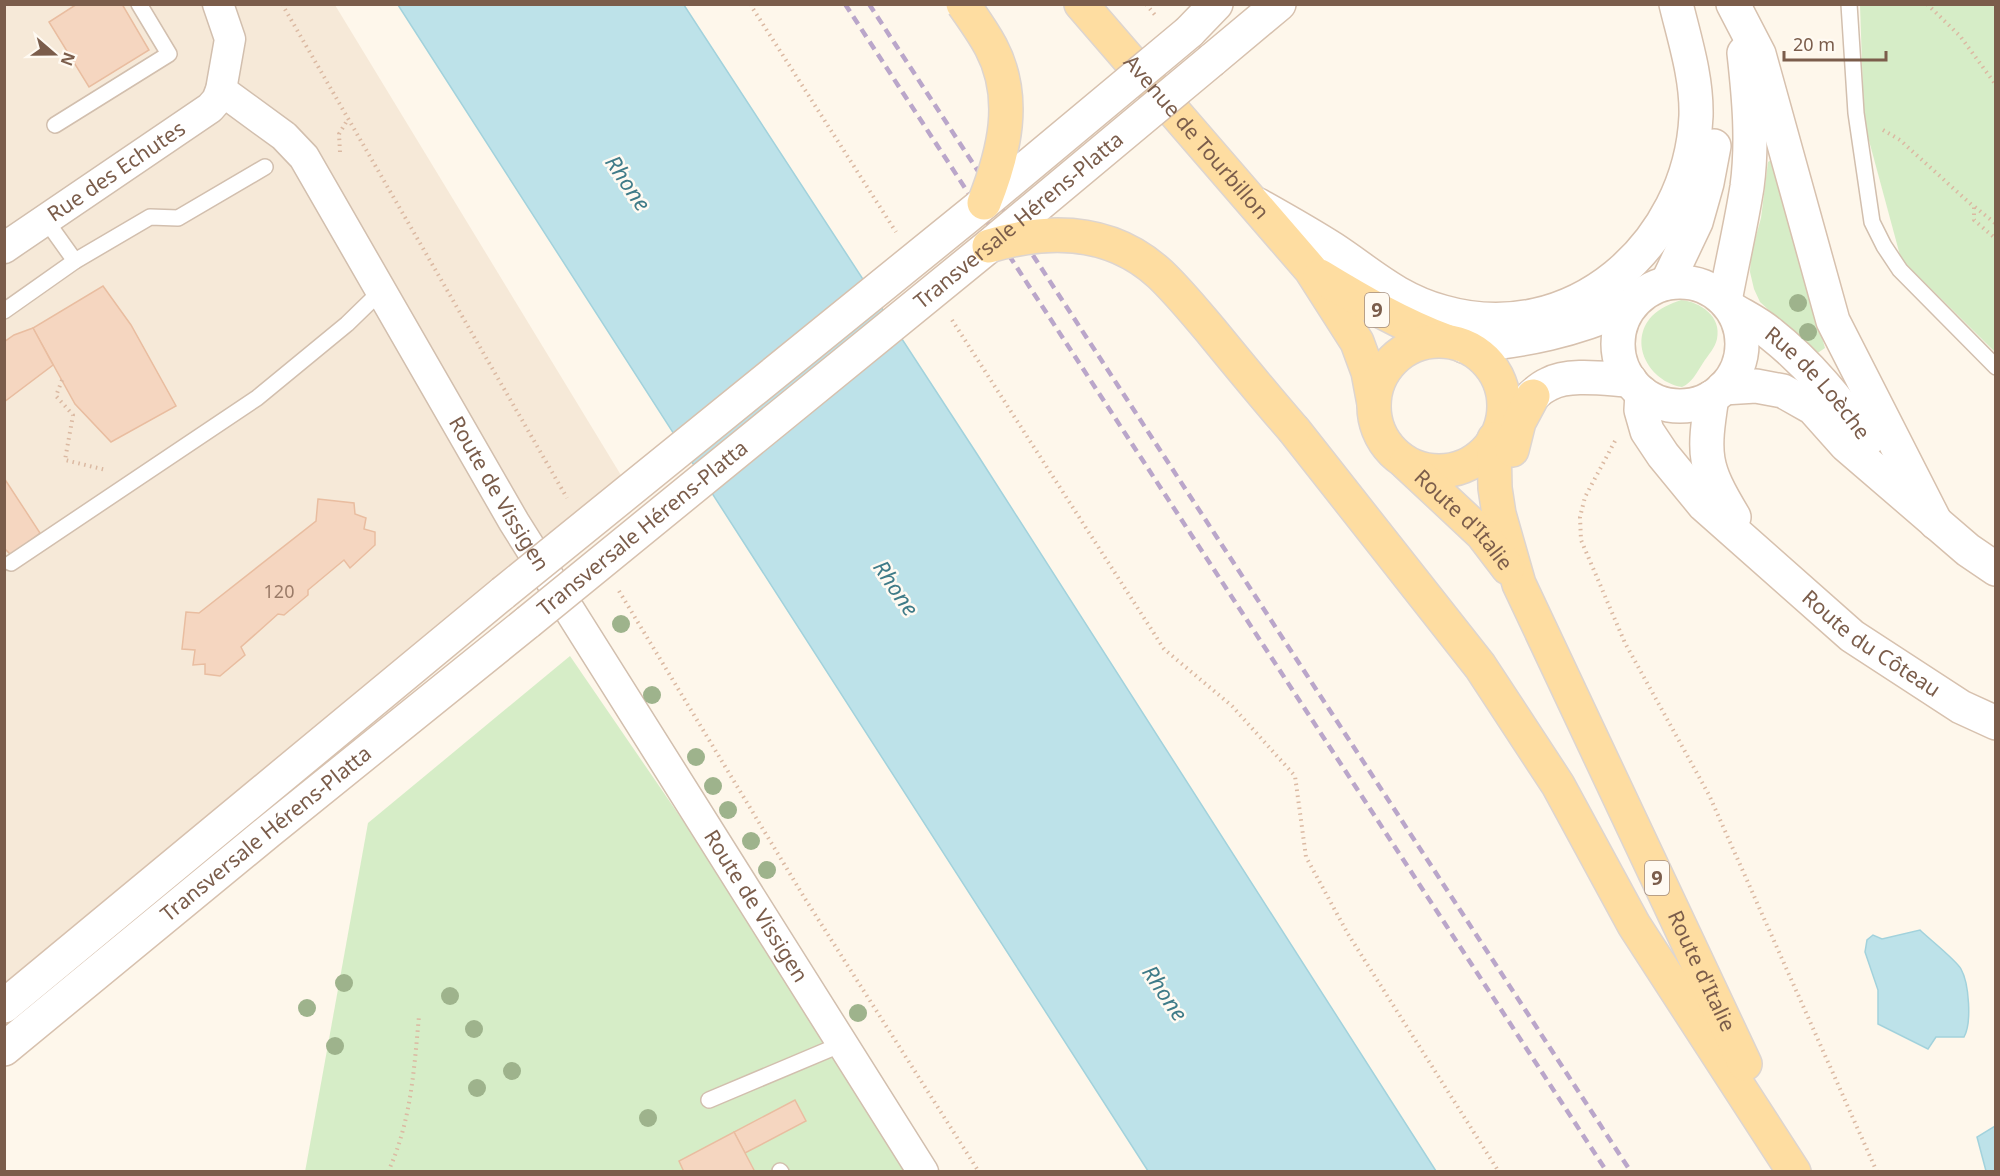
<svg xmlns="http://www.w3.org/2000/svg" width="2000" height="1176" font-family="'Noto Sans',sans-serif">
  <style>
    .residential { fill: #f6e9d8 }
    .green { fill: #d6edc7 }
    .water { fill: #bde2e9; stroke: #a2d2dc; stroke-width: 1.5 }
    .building { fill: #f5d6c0; stroke: #e9bda0; stroke-width: 1.5 }
    .lines { fill: none; stroke-linecap: round; stroke-linejoin: round }
    .lane-casing { stroke: #d2bfae; stroke-width: 18 }
    .street-casing { stroke: #d2bfae; stroke-width: 33 }
    .secondary-casing { stroke: #d7c1ae; stroke-width: 36 }
    .primary-casing { stroke: #ddd5d0; stroke-width: 36 }
    .path { stroke: #dbb9a2; stroke-width: 4; stroke-dasharray: 1.5 4.5; stroke-linecap: butt }
    .lane { stroke: #fff; stroke-width: 15 }
    .street { stroke: #fff; stroke-width: 30 }
    .secondary { stroke: #fff; stroke-width: 33 }
    .primary { stroke: #fedda1; stroke-width: 33 }
    .rail { stroke: #baa6ca; stroke-width: 4.5; stroke-dasharray: 9 6; stroke-linecap: butt }
    .secondary-bridge-casing { stroke: #d7c1ae; stroke-width: 36; stroke-linecap: butt }
    .primary-bridge-casing { stroke: #ddd5d0; stroke-width: 36; stroke-linecap: butt }
    .secondary-bridge { stroke: #fff; stroke-width: 33 }
    .primary-bridge { stroke: #fedda1; stroke-width: 33 }
    .tree { fill: #9eb38c }
    .labels { text-anchor: middle; stroke-width: 5; stroke-linejoin: round; paint-order: stroke }
    .number-label { font-size: 18px; fill: #9a7b68 }
    .shield { fill: #fffaf2; stroke: #a38c7d; stroke-width: 1.5 }
    .shield-label { font-size: 20px; font-weight: bold; fill: #7b5d4b }
    .street-label { font-size: 21px; fill: #7b5d4b; stroke: #fffaf2 }
    .water-label { font-size: 22px; font-style: italic; fill: #3f7b88; stroke: #fffaf2 }
  </style>
  <rect width="100%" height="100%" fill="#fef7eb"/>
  <path class="residential" d="M5 5H335L630 490 5 1006Z"/>
  <g class="green">
    <path d="M1860 5H1995V352L1901 259 1864 122Z"/>
    <path d="M1771 160 1825 348 1816 354 1760 302 1754 289 1750 272 1751 254 1761 218 1768 162Z"/>
    <path d="M1681 300C1700 302 1722 316 1717 339 1715 348 1708 355 1703 363 1697 372 1692 383 1682 387 1650 382 1627 343 1652 316 1660 308 1670 304 1681 300Z"/>
    <path d="M570 656 923 1171 305 1172 368 823Z"/>
  </g>
  <g class="water">
    <path d="M398 5H684L977 454 1436 1171H1148Z"/>
    <path d="M1920 930C1928 938 1956 960 1961 969 1969 983 1972 1023 1964 1037H1936L1928 1049 1878 1024V990L1865 952 1867 940 1873 935 1882 939Z"/>
    <path d="M1995 1126V1171H1986L1977 1137Z"/>
  </g>
  <g class="building">
    <path d="M77 4H122L149 50 89 87 49 22Z"/>
    <path d="M103 286 131 325 176 406 111 442 75 404 33 328Z"/>
    <path d="M33 328 53 365 4 402V342L14 335Z"/>
    <path d="M4 478 40 533 11 555 4 548Z"/>
    <path d="M318 499 354 503 355 514 366 518 364 529 375 532V545L350 568 344 560 308 590V595L284 615 278 614 241 647 245 655 220 676 205 674V664L193 665 195 650 182 649 186 612 199 613 316 521Z"/>
    <path d="M795 1100 806 1121 745 1153 734 1132Z"/>
    <path d="M734 1132 755 1172H684L679 1161Z"/>
  </g>
  <g class="lines">
    <g class="lane-casing">
      <g id="lane">
        <path d="M1849 4 1856 113 1872 222 1884 246 1900 270 1996 367"/>
        <path d="M55 125 169 54 139 4"/>
        <path d="M45 219 75 261"/>
        <path d="M4 311 75 261 150 217 178 218 265 167"/>
        <path d="M11 563 257 398 347 324 381 291"/>
        <path d="M709 1100 842 1044"/>
        <path d="M780 1171 781 1172"/>
      </g>
    </g>
    <g class="street-casing">
      <g id="street">
        <path id="s1" d="M221 90 284 136 304 157 514 522 923 1172"/>
        <path id="s2" d="M4 248 210 108 217 100 221 90 230 39 218 4"/>
      </g>
    </g>
    <g class="secondary-casing">
      <g id="secondary">
        <path d="M1733 4 1759 54 1833 321 1936 523"/>
        <path d="M1189 32 1216 4"/>
        <path d="M1212 60 1279 4"/>
        <path d="M1258 205C1283 219 1308 233 1333 249 1371 274 1396 299 1443 312 1572 349 1690 245 1696 116 1697 78 1685 41 1676 4"/>
        <circle cx="1680" cy="344" r="62"/>
        <path d="M1667 283 1696 222 1707 183 1714 146"/>
        <path d="M1725 301C1732 263 1741 225 1747 187 1753 142 1749 98 1744 53"/>
        <path id="s3" d="M1732 309C1745 317 1760 324 1771 334 1809 364 1839 401 1867 440"/>
        <path d="M1464 346C1526 341 1573 331 1630 306"/>
        <path d="M1723 388 1756 386 1783 391 1813 408 1846 445 1968 550 1996 569"/>
        <path id="s4" d="M1642 393 1641 410 1647 431 1663 455 1704 505 1852 636 1961 707 1996 723"/>
        <path d="M1712 397C1703 455 1703 466 1734 517"/>
        <path d="M1514 417C1524 405 1535 390 1549 384 1569 373 1607 379 1630 380"/>
        <path d="M4 1006 503 593"/>
        <path id="s5" d="M4 1049 269 831 528 622"/>
      </g>
    </g>
    <g class="primary-casing">
      <g id="primary">
        <path id="s6" d="M1081 4 1311 270 1357 342 1368 372 1374 404"/>
        <path d="M1320 276C1361 301 1401 324 1446 341"/>
        <circle cx="1439" cy="406" r="65"/>
        <path d="M1294 430 1480 666 1558 785 1634 925 1794 1172"/>
        <path id="s7" d="M1494 439 1495 488 1499 514 1519 584 1745 1064"/>
        <path d="M1512 450 1519 422 1533 396"/>
        <path id="s8" d="M1406 463 1482 534 1508 568"/>
      </g>
    </g>
    <g class="path">
      <path d="M282 4 567 498"/>
      <path d="M750 4 896 232"/>
      <path d="M1146 4 1155 15"/>
      <path d="M1927 4 1960 36 1996 85"/>
      <path d="M1883 130 1900 140 1974 207V220L1996 239"/>
      <path d="M340 152 339 134 348 119"/>
      <path d="M1975 207 1996 224"/>
      <path d="M952 320 1164 649 1232 706 1295 776 1306 857 1348 934 1499 1172"/>
      <path d="M62 380 56 396 73 415 65 460 106 470"/>
      <path d="M1615 441 1585 497 1580 517 1581 540 1625 643 1709 795 1877 1172"/>
      <path d="M619 591 804 897 979 1172"/>
      <path d="M388 1172C411 1122 414 1070 419 1016"/>
    </g>
    <use href="#lane" class="lane"/>
    <use href="#street" class="street"/>
    <use href="#secondary" class="secondary"/>
    <use href="#primary" class="primary"/>
    <g class="rail">
      <path d="M845 4 1607 1172"/>
      <path d="M869 4 1631 1172"/>
    </g>
    <g class="secondary-bridge-casing">
      <g id="secondary-bridge">
        <path d="M503 593 984 203 1189 32"/>
        <path id="s9" d="M528 622 989 246 1212 60"/>
      </g>
    </g>
    <g class="primary-bridge-casing">
      <g id="primary-bridge">
        <path d="M963 4C973 18 983 32 991 47 1018 98 1004 153 984 203"/>
        <path d="M989 246C1050 228 1111 229 1160 274 1179 292 1195 312 1212 332 1239 365 1266 398 1294 430"/>
      </g>
    </g>
    <use href="#secondary-bridge" class="secondary-bridge"/>
    <use href="#primary-bridge" class="primary-bridge"/>
  </g>
  <g class="tree">
    <circle cx="1798" cy="303" r="9"/>
    <circle cx="1808" cy="332" r="9"/>
    <circle cx="621" cy="624" r="9"/>
    <circle cx="652" cy="695" r="9"/>
    <circle cx="696" cy="757" r="9"/>
    <circle cx="713" cy="786" r="9"/>
    <circle cx="728" cy="810" r="9"/>
    <circle cx="751" cy="841" r="9"/>
    <circle cx="767" cy="870" r="9"/>
    <circle cx="344" cy="983" r="9"/>
    <circle cx="450" cy="996" r="9"/>
    <circle cx="307" cy="1008" r="9"/>
    <circle cx="858" cy="1013" r="9"/>
    <circle cx="474" cy="1029" r="9"/>
    <circle cx="335" cy="1046" r="9"/>
    <circle cx="512" cy="1071" r="9"/>
    <circle cx="477" cy="1088" r="9"/>
    <circle cx="648" cy="1118" r="9"/>
  </g>
  <g class="labels">
    <g class="number-label">
      <text x="279" y="598">120</text>
    </g>
    <g class="shield">
      <rect x="1365" y="293" width="24" height="34" rx="4.5"/>
      <rect x="1645" y="861" width="24" height="34" rx="4.5"/>
    </g>
    <g class="shield-label">
      <text x="1377" y="317">9</text>
      <text x="1657" y="885">9</text>
    </g>
    <g class="street-label">
      <text dy="7" stroke="none"><textPath href="#s6" startOffset="176">Avenue de Tourbillon</textPath></text>
      <text dy="7" stroke="none"><textPath href="#s2" startOffset="136">Rue des Echutes</textPath></text>
      <text dy="7" stroke="none"><textPath href="#s9" startOffset="634">Transversale Hérens-Platta</textPath></text>
      <text dy="7" stroke="none"><textPath href="#s3" startOffset="114">Rue de Loèche</textPath></text>
      <text dy="7" stroke="none"><textPath href="#s1" startOffset="496">Route de Vissigen</textPath></text>
      <text dy="7" stroke="none"><textPath href="#s8" startOffset="81">Route d'Italie</textPath></text>
      <text dy="7" stroke="none"><textPath href="#s9" startOffset="148">Transversale Hérens-Platta</textPath></text>
      <text dy="7" stroke="none"><textPath href="#s4" startOffset="350">Route du Côteau</textPath></text>
      <text dy="7" stroke="none"><textPath href="#s5" startOffset="339">Transversale Hérens-Platta</textPath></text>
      <text dy="7" stroke="none"><textPath href="#s1" startOffset="982">Route de Vissigen</textPath></text>
      <text dy="7" stroke="none"><textPath href="#s7" startOffset="576">Route d'Italie</textPath></text>
    </g>
    <g class="water-label">
      <text transform="translate(628 183) rotate(56)" y="8">Rhone</text>
      <text transform="translate(896 588) rotate(56)" y="8">Rhone</text>
      <text transform="translate(1165 993) rotate(56)" y="8">Rhone</text>
    </g>
  </g>
  <rect width="2000" height="1176" fill="none" stroke="#7b5d4b" stroke-width="12"/>
  <g transform="translate(54 54) rotate(110)" stroke="#fffaf2" stroke-width="4.5" paint-order="stroke">
  <path d="M0-4.5L10 22L0 15L-10 22Z" fill="#7b5d4b"/>
  <text y="-9" font-size="16" font-weight="bold" text-anchor="middle" fill="#7b5d4b">N</text>
  </g>
  <path d="M1784 51v9h102v-9" fill="none" stroke="#7b5d4b" stroke-width="3"/>
  <text x="1793" y="51" font-size="18" fill="#7b5d4b" stroke="#fffaf2" stroke-width="4.5" paint-order="stroke">20 m</text>
</svg>
